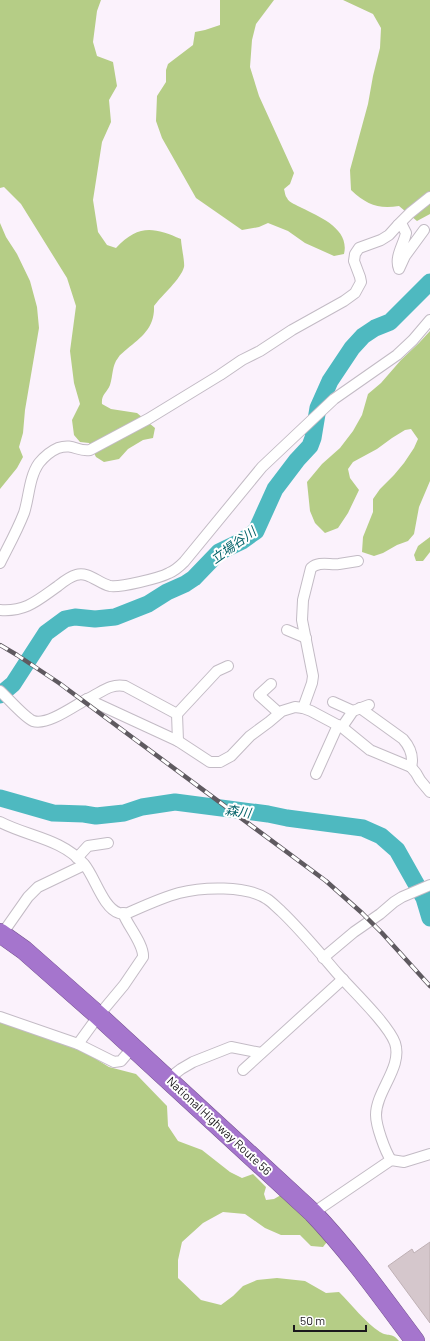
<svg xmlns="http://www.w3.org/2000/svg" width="430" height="1341" font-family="Barlow,'Noto Sans JP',sans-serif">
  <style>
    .forest { fill: #b5cd86 }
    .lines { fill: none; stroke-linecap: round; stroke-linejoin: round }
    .river { stroke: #4eb9c0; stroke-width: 17 }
    .building { fill: #d5c7cc; stroke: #bfb1b5 }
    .street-casing { stroke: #c3bbc5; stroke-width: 12 }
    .highway-casing { stroke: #75548f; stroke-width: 20 }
    .street { stroke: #fff; stroke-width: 10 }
    .highway { stroke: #a575cd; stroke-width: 19 }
    .rail-casing { stroke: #5f5a60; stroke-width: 4.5 }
    .rail { stroke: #fff; stroke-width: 3; stroke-dasharray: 9; stroke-linecap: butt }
    .labels { text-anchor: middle; stroke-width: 4; stroke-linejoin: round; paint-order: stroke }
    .street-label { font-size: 12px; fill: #1b181c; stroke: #fff }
    .water-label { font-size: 13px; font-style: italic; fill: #046369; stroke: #fff }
  </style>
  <rect width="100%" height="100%" fill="#fbf2fc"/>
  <g class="forest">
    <path d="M0 0H101L97 11 93 42 97 56 113 62 117 86 109 100 111 122 102 142 93 200 98 232 107 245 116 248C138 224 154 227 181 239 181 244 185 263 184 267 181 279 162 295 154 306 155 327 142 337 127 349 124 352 120 354 118 358 112 365 113 376 110 385 107 393 101 394 102 404L111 409 137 413 155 428 153 438 143 440 128 449 119 459 104 462 96 457 89 443 80 442 74 435 72 420 80 404 74 383 70 351 76 306 67 278 21 204 4 187 0 188Z"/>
    <path d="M220 0H274L256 24 252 40 250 67 259 96 294 173 290 184 284 189C285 192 285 196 287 198 289 203 297 205 302 208 320 217 350 229 344 254L334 256 305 243 288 231 268 223 259 227 242 230 196 198 162 138 156 121 157 96 166 82V70L168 64 193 45 195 32 205 30 220 25Z"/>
    <path d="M343 0H430V214L417 221 399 206C378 209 367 205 351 190L350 170 368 104 373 76 380 48 381 28 373 14Z"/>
    <path d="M0 223 6 237 17 254 30 281 37 307 39 328 25 410 23 433 19 447 23 457 17 468 0 489Z"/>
    <path d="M430 331V481L419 507 414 534 408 541 397 545 383 553 374 556 362 552 363 537 373 512V499L380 489 394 475 404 463 414 448 418 439 411 429 405 430 392 438 377 449 353 462 348 469 350 478 359 490 348 513 338 528 325 533 315 523 310 511 307 482 322 464 340 448 353 431 362 415 368 394 381 383 401 360 419 343Z"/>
    <path d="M430 537V552L423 561H416L414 555 418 546Z"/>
    <path d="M0 1017 8 1023 81 1050 109 1067 136 1074 167 1106 168 1126 178 1141 202 1150 230 1172 242 1178 253 1174 266 1187 264 1194 266 1200 274 1199 281 1195 330 1238 323 1247 311 1246 300 1235H281L265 1228 245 1214 223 1212 203 1223 182 1242 178 1260V1278L201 1300 221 1305 233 1296 243 1286 257 1280 277 1278 305 1281 326 1293 339 1292C351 1304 366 1323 380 1332 388 1337 392 1332 399 1341H0Z"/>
  </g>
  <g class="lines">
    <g class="river">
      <path d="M0 695 13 684 46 633 65 619 75 617 95 619 115 617 148 604 167 592 185 584 194 578 219 552 242 541 256 531 275 489 297 460 310 446 313 438 318 408 330 381 352 348 363 336 375 328 390 322 430 282"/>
      <path d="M0 798 53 813 84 814 96 816 124 813 142 807 175 802 268 814 287 818 363 828 381 836 397 850 424 898 430 918"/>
    </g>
  </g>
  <path class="building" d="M430 1242V1323L388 1266 412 1249 414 1253Z"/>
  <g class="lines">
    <g class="street-casing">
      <g id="street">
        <path d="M398 225 410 213 430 197"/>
        <path d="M0 563C8 547 17 531 24 513 29 498 29 477 39 463 44 457 51 451 58 448 74 443 77 452 90 450L148 419 220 375 242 360 260 351 292 330 344 301 355 293 361 282 360 277 354 261 355 254 359 248 381 240 389 235 398 225H402L406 233C404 244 394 257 399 269L405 256 424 230"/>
        <path d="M0 610C26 612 38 600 58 586 63 582 69 577 76 575 88 571 98 583 110 586 119 588 160 578 169 573 174 571 179 567 184 562L262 467 334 399 397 355 413 340 430 320"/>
        <path d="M287 630 306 638"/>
        <path d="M271 684 259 695 279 713"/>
        <path d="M0 691C8 698 24 717 33 721 47 726 74 706 87 699L178 741 210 762H220L231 756 250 736 269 722 282 711 295 707 303 708 311 711 343 728 370 750 411 767 416 773 420 780 430 792"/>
        <path d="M87 699C101 693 110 683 125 686L177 714 178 741"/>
        <path d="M333 702 353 711"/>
        <path d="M303 708 312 683 313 676 302 620 303 600 311 568C319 561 329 565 339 564 345 563 352 562 358 561"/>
        <path d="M360 708 403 739C410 747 414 756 411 767"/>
        <path d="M177 714 217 671 228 666"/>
        <path d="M342 727 353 711 369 705"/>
        <path d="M316 774 338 725"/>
        <path d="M0 822C29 837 60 838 84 864 95 877 103 908 119 913 121 914 125 913 128 913 144 906 161 898 179 893 202 887 246 885 267 899 272 902 276 907 281 911 301 930 319 952 337 973 352 990 388 1024 395 1043 403 1067 376 1091 376 1115 376 1126 385 1151 391 1160"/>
        <path d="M77 858 88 846 108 843"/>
        <path d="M0 937 28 897 38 887 84 865"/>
        <path d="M323 958 354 932 380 914 394 902 402 897 430 885"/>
        <path d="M0 1017 78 1044 114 1062 121 1061 133 1047"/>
        <path d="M78 1044 99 1015 124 985 143 957C144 944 127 925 123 913"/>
        <path d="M243 1070 343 979"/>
        <path d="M168 1079 181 1069 193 1062 231 1047 261 1053"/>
        <path d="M313 1213 391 1160 404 1162 430 1154"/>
      </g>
    </g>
    <g class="highway-casing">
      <path id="highway" d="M0 933 24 950 100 1017 313 1213C351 1253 382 1297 415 1341"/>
    </g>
    <use href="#street" class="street"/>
    <use href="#highway" class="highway"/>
    <g class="rail-casing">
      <path id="rail" d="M0 645 17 655 59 683 326 881 362 913 382 933 430 986"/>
    </g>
    <use href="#rail" class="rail"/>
  </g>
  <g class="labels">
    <g class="street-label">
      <text transform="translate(219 1126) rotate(43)" y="4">National Highway Route 56</text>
    </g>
    <g class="water-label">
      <text transform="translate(233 545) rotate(-36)" y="5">立場谷川</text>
      <text transform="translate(238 811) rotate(8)" y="5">森川</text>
    </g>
  </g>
  <path d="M294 1325v6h72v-6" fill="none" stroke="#1b181c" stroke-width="2"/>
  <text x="300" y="1325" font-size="12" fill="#1b181c" stroke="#ffffff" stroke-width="3" paint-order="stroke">50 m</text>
</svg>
